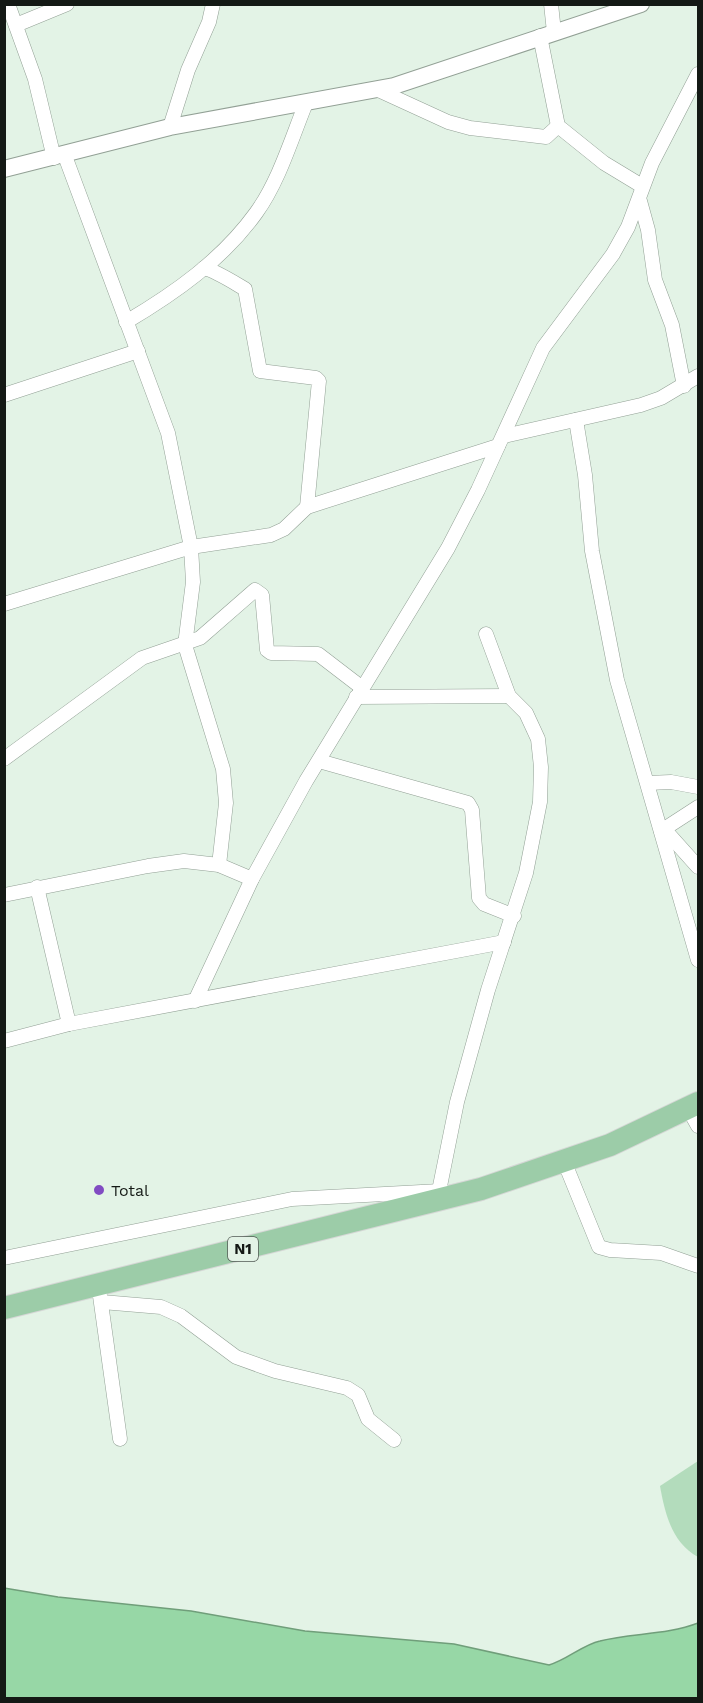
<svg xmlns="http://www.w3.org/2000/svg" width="703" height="1703" font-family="'Work Sans',sans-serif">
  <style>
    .green { fill: #b3dcbc }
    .water { fill: #97d7a6; stroke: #709e7a; stroke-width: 1.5 }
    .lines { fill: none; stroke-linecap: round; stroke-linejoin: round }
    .minor-casing { stroke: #92a095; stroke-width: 15 }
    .tertiary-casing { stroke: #92a095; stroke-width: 18 }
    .trunk-casing { stroke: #d5d6d5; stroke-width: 24 }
    .minor { stroke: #fff; stroke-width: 14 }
    .tertiary { stroke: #fff; stroke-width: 16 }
    .trunk { stroke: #9ccca8; stroke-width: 22 }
    .poi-dot { fill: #814bc2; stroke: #e3f3e6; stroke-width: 2 }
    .labels { text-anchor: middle; stroke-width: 4.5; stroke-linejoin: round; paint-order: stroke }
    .shield { fill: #e3f3e6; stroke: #525a54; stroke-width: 1.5 }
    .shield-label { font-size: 15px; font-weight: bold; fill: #141915 }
    .poi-label { font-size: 16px; fill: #141915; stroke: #e3f3e6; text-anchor: start }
  </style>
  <rect width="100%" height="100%" fill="#e3f3e6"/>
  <path class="green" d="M698 1461V1557C672 1543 665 1514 660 1486Z"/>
  <path class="water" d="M4 1588 58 1597 191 1611 305 1631 454 1644 549 1665C567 1660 582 1645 600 1641 632 1633 667 1635 698 1623V1698H5Z"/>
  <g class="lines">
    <g class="minor-casing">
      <g id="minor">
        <path d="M8 4 35 79 54 158"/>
        <path d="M551 4 554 32"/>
        <path d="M16 25 67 4"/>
        <path d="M540 36 558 126 604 163 642 186"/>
        <path d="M376 89 448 122 470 128 546 137 558 126"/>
        <path d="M170 127 188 70 209 22 213 4"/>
        <path d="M65 156 168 433 191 547 193 582 185 645 223 769 226 803 219 865"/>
        <path d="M640 201 648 230 655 280 672 325 684 386"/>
        <path d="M204 268C216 271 233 282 245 289L260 371 316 378 319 381 307 507"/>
        <path d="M126 322C175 293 222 260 256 213 279 181 291 140 306 103"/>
        <path d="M4 395 138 351"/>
        <path d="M576 420 585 475 592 551 617 680 698 960"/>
        <path d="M504 436 641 405 661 398 698 376"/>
        <path d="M4 604 191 547 271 535 284 529 307 507 498 446"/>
        <path d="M356 697 509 696"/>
        <path d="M4 759 142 658 200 638 255 590 262 595 267 650 271 653 318 654 361 687"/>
        <path d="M319 761 468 803 472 810 479 898 484 904 514 916"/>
        <path d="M648 783 671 782 698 787"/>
        <path d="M664 829 698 867"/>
        <path d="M661 831 698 807"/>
        <path d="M37 887 69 1024"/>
        <path d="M4 895 148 866 184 861 219 865 252 879"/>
        <path d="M195 1001 252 879 306 781 448 548 478 490 543 348 613 254 628 227 652 163 698 74"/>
        <path d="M4 1041 69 1024 504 942"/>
        <path d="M688 1108 698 1126"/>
        <path d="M564 1161 599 1247 610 1250 661 1253 698 1266"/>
        <path d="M439 1191 457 1102 488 990 526 873 540 802 541 767 538 739 526 713 509 696 486 634"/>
        <path d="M4 1258 292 1199 440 1191"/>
        <path d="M100 1296 120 1439"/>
        <path d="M102 1302 161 1307 181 1316 236 1357 275 1371 347 1388 358 1395 368 1419 394 1440"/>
      </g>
    </g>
    <g class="tertiary-casing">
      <path id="tertiary" d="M4 169 170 127 394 86 641 4"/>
    </g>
    <g class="trunk-casing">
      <path id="trunk" d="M4 1308 481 1189 610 1145 698 1103"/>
    </g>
    <use href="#minor" class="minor"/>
    <use href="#tertiary" class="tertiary"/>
    <use href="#trunk" class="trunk"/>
  </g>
  <circle class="poi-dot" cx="99" cy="1190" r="6"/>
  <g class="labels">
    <rect class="shield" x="228" y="1237" width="30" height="24" rx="4.5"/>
    <g class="shield-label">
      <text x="243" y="1254">N1</text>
    </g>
    <g class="poi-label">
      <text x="111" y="1196">Total</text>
    </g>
  </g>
  <rect width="703" height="1703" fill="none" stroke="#141915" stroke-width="12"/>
</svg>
